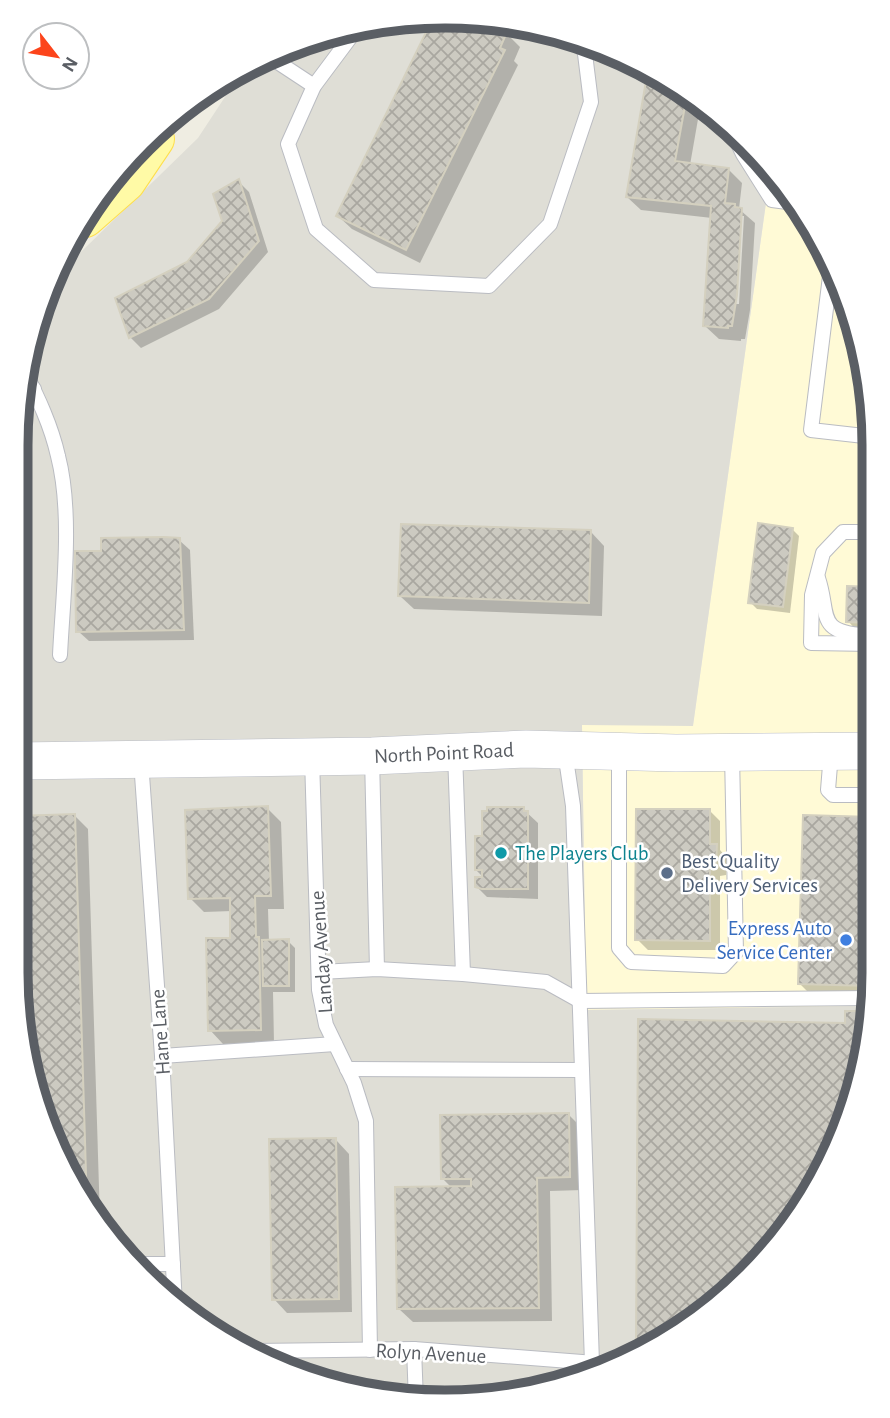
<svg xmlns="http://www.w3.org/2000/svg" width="890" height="1418" font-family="'Alegreya Sans',sans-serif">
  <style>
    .commercial { fill: #fffad6 }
    .industrial { fill: #dfded6 }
    .shadow { fill: #0003; fill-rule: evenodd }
    .building { fill: url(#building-cross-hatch); stroke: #d4d0bf; stroke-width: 2 }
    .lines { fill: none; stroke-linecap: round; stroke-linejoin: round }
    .lane-casing { stroke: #babcc2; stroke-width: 16 }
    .secondary-casing { stroke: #babdc5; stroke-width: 38 }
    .primary-casing { stroke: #ffdf4a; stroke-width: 40 }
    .lane { stroke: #fff; stroke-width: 14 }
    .secondary { stroke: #fff; stroke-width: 37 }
    .primary { stroke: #fffaa6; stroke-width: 38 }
    .culture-dot { fill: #0f9aa8; stroke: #fff; stroke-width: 2.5 }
    .service-dot { fill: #5c6f8a; stroke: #fff; stroke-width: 2.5 }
    .shop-dot { fill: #3f7fe0; stroke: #fff; stroke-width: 2.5 }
    .labels { text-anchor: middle; stroke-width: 5; stroke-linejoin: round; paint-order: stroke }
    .street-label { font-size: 21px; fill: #5a5e64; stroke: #fff }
    .culture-label { font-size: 21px; fill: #0d838f; stroke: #fff; text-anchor: start }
    .service-label { font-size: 21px; fill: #4e5e75; stroke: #fff; text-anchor: start }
    .shop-label { font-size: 21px; fill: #366cbe; stroke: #fff; text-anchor: end }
    .rim { fill: none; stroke: #5a5e64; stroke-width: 9 }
  </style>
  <defs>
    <pattern id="building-cross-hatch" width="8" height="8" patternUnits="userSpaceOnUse" patternTransform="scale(1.75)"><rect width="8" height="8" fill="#cccac1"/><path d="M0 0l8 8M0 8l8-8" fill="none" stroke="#a9a7a0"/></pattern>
  </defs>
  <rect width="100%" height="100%" fill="#efede2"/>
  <path class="commercial" d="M771 167 830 255 873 417 871 1006 586 1010 582 725H693Z"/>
  <path class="industrial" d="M389 19 556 30 707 105 771 167 693 726 582 725 586 1010 871 1006V1029L842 1137 785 1235 684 1330 556 1388 417 1401 307 1379 184 1314 88 1212 38 1111 16 973 19 389 47 285 198 138 244 68Z"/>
  <g class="shadow">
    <path d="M433 22 492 26 506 33 520 47 514 61 518 65 420 263 352 229 338 216Z"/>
    <path d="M649 76 701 102 690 165 728 169 742 183 739 209 755 223 750 310 745 339H741V341L719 339 705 326 712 218 641 210 627 197ZM740 216H744L739 304H735Z"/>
    <path d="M776 175 790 196 786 195 775 185Z"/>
    <path d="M239 182 249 192 268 252 219 309 141 348 130 337 224 221Z"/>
    <path d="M868 395 873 416 865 408Z"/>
    <path d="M26 513 29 516V522H19V514Z"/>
    <path d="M792 529 799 536 790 613 757 609 750 602Z"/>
    <path d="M591 532 604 546 602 616 414 609 400 596Z"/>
    <path d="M179 540 190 550 194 640 89 641 78 631 102 553Z"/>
    <path d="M873 589 872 632H858L848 621Z"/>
    <path d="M267 808 281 822 284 909H268L269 942 288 941 295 948V992H273L274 1043 223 1044 210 1030 232 939V911L204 912 190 898Z"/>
    <path d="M523 809 538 823V899L487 897 476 886 485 879 476 870 484 838Z"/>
    <path d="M710 811 720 821V850L726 857V875L720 876V950H648L637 939Z"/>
    <path d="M74 815 88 829 100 1220H96L88 1212 38 1111 16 973 17 817Z"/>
    <path d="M872 819 871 999 813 997 799 983Z"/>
    <path d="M856 1013 871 1029 842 1137 785 1235 684 1330 643 1348 638 1342Z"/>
    <path d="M569 1115 582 1128 583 1190 550 1191 552 1321 413 1322 399 1309 452 1188 443 1179Z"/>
    <path d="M336 1140 349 1154 352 1312 287 1313 274 1299Z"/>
  </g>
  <g class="building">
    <path d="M431 22 497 27 507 32 500 48 505 50 406 250 336 216Z"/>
    <path d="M647 75 687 95 675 161 729 168 725 203 735 204V207L742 208 737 295 732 326H728V328L703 326 711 206 626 197Z"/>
    <path d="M239 179 259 241 209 299 129 338 115 298 187 262 222 221 213 194Z"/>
    <path d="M758 523 793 528 783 607 748 603Z"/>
    <path d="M401 524 591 530 589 603 398 596Z"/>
    <path d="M164 537 180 538 184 630 76 632 75 551H101V538Z"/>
    <path d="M847 586 873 587 872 623 846 622Z"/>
    <path d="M268 806 271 896H255L256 937H259L261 1030 208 1031 206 938H230V898L188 899 185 810Z"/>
    <path d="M487 807H524V811H528V889H482L475 887V877H482V870H475V836H482V811H487Z"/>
    <path d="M636 809H710V844H717L716 865 710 866V941L635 940Z"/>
    <path d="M75 814 87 1207 38 1111 16 973 17 816Z"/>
    <path d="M803 815 872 817 871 986 798 984Z"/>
    <path d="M289 939V986H263L262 940Z"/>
    <path d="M845 1011H856L870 1029 842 1137 785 1235 684 1330 654 1343H636L638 1019 845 1023Z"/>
    <path d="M569 1113 570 1177 537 1178 539 1308 397 1309 395 1187 471 1186V1179H441L440 1115Z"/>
    <path d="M336 1138 339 1299 272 1300 269 1139Z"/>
    <path d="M532 1387V1390L455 1398 454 1391Z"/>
  </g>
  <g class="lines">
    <g class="lane-casing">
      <g id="lane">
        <path d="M355 31 314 86 288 144 316 229 374 280 489 286 550 224 591 102 585 54 581 42"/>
        <path d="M273 59 314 86"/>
        <path d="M730 127 743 154 772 200 795 203"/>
        <path d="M833 268H831L811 430 873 437"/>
        <path d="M24 370C38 398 51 425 58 456 73 514 63 594 60 655"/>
        <path d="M19 397 34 389"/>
        <path d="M818 578C830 613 815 632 864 635"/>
        <path d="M872 644 811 643 812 595 823 553 843 532H873"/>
        <path d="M565 752 573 806 592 1363"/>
        <path d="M619 753V948L631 962 723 966 736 952 732 754"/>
        <path d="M831 753 828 790 833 795H872"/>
        <path d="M372 757 377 969"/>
        <path d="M312 758 319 990 326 1025 354 1083 366 1121 370 1350"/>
        <path d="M141 761 162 1056 175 1305"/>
        <path d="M320 972 377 969 463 974 455 753"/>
        <path d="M463 974 546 982 580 1001 871 998"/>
        <path d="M162 1056 335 1044"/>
        <path d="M347 1069 582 1070"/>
        <path d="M137 1264H173"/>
        <path d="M414 1349 416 1401"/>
        <path d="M253 1351 414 1349 608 1364"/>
      </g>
    </g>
    <g class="secondary-casing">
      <g id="secondary">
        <path id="s1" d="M17 761 372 756 526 749 676 753 872 751"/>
      </g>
    </g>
    <g class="primary-casing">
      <path id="primary" d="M85 218 126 182 155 139"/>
    </g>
    <use href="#lane" class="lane"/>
    <use href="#secondary" class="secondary"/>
    <use href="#primary" class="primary"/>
  </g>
  <circle class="culture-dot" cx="501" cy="853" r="7"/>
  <circle class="service-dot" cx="667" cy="873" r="7"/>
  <circle class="shop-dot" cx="846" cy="940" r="7"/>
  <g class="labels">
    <g class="street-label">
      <text dy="7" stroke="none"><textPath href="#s1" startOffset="427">North Point Road</textPath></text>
      <text transform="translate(321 952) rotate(-94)" y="7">Landay Avenue</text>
      <text transform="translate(160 1032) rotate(-94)" y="7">Hane Lane</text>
      <text transform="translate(431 1353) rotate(3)" y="7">Rolyn Avenue</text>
    </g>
    <g class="culture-label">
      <text x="515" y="860">The Players Club</text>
    </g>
    <g class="service-label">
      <text x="681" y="868">Best Quality<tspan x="681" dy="24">Delivery Services</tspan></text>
    </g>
    <g class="shop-label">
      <text x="832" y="935">Express Auto<tspan x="832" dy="24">Service Center</tspan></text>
    </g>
  </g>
  <path d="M0 0H890V1418H0ZM445 28H445A417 417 0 0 1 862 445V973A417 417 0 0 1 445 1390H445A417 417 0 0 1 28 973V445A417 417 0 0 1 445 28Z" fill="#fff" fill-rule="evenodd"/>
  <path class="rim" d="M445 28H445A417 417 0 0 1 862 445V973A417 417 0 0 1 445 1390H445A417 417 0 0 1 28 973V445A417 417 0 0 1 445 28Z"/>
  <g transform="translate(56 56) rotate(121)"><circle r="33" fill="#ffffff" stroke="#bdbfc1" stroke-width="2"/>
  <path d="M0-5L12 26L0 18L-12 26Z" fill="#fc441b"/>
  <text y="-10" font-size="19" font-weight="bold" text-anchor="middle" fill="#5a5e64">N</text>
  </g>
</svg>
